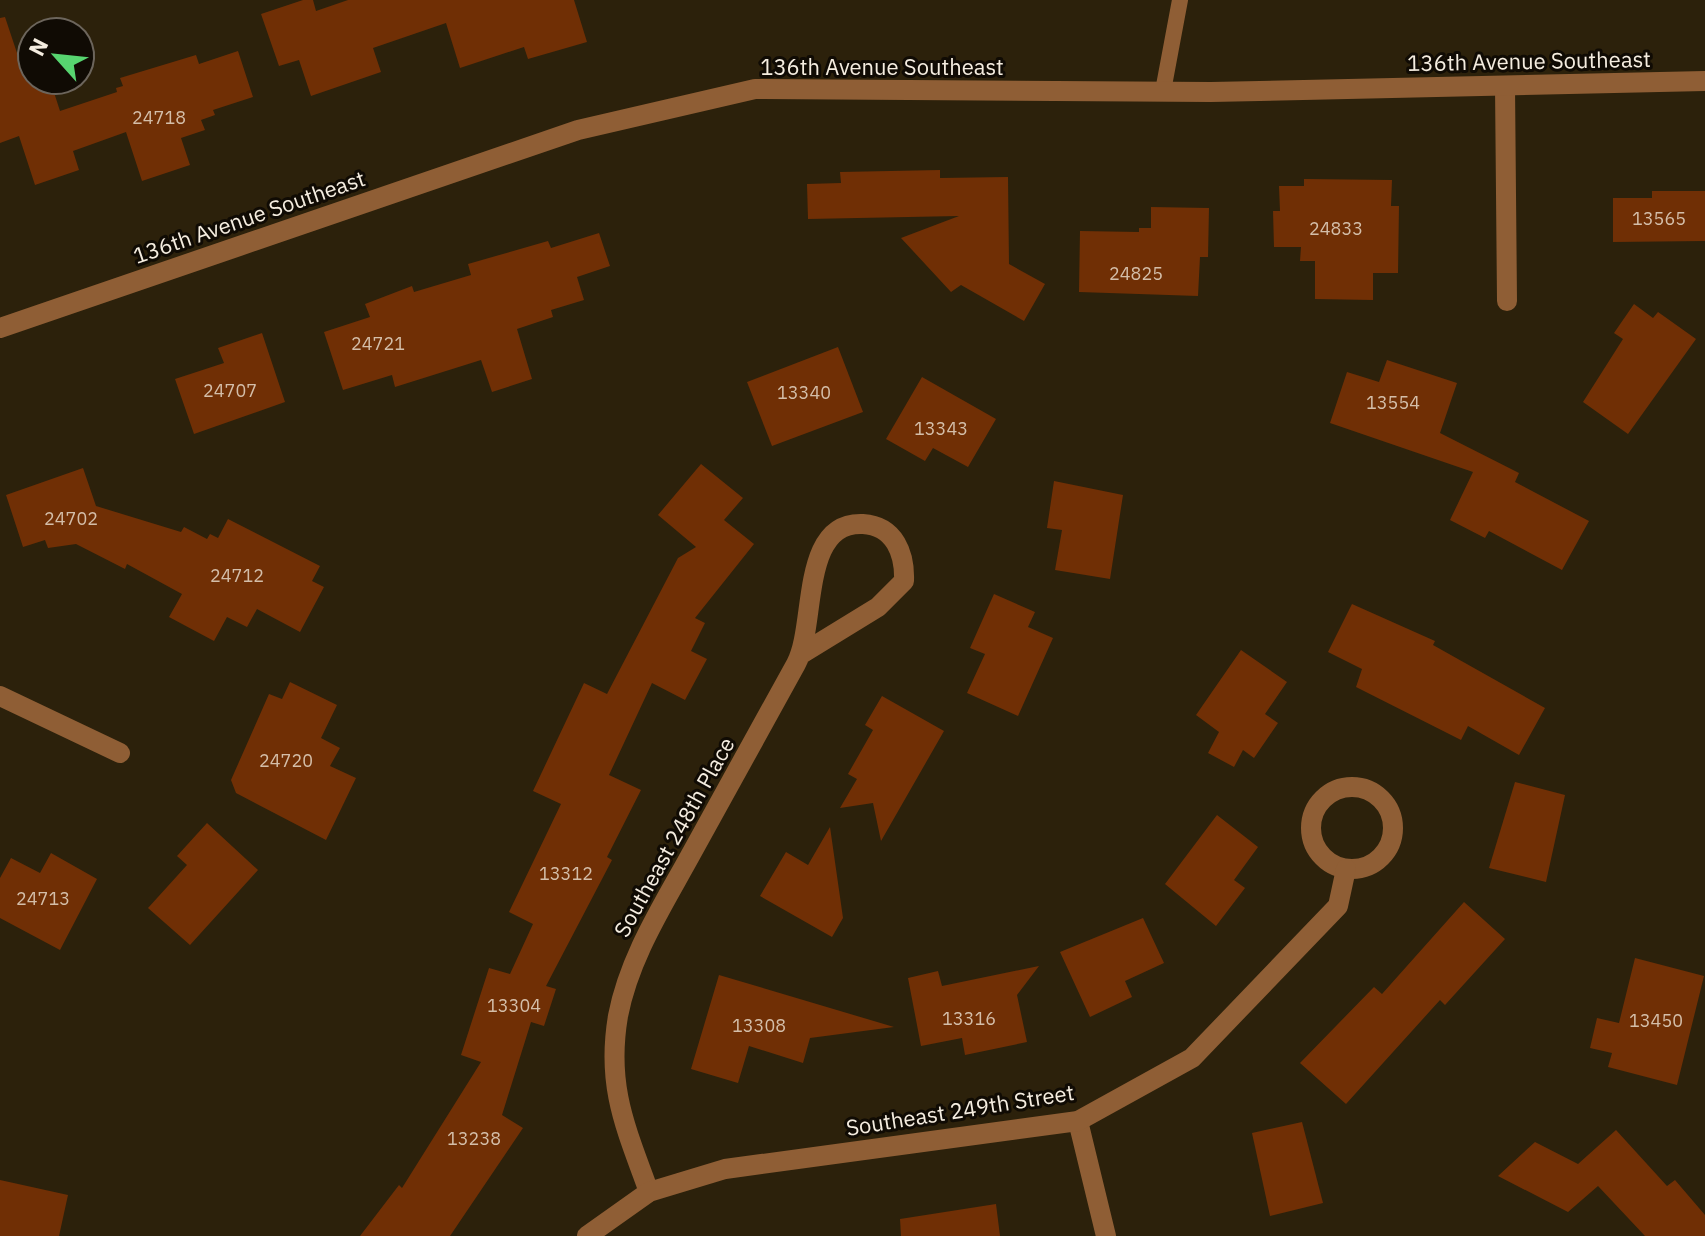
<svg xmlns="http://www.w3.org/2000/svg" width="1705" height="1236" font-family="'IBM Plex Sans',sans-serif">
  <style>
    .building { fill: #702f05 }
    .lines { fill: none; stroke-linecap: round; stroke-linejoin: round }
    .service { stroke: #8f5e35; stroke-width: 16 }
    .minor { stroke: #8f5e35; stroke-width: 20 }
    .labels { text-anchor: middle; stroke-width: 6; stroke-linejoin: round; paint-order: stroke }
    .number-label { font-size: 18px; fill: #d4bea9 }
    .street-label { font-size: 22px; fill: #f5ede0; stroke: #100b04 }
  </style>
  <rect width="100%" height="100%" fill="#2c210b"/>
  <g class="building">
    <path d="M303 0H313L316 11 348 0H574L587 42 528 59 524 47 460 68 446 23 373 48 381 72 311 96 299 60 279 66 261 14Z"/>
    <path d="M5 17 25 77 32 74V80H50L60 111 117 92 116 88 123 86 120 78 196 55 199 64 238 51 253 97 213 110 215 115 201 120 205 130 181 138 190 165 142 181 126 132 73 151 79 170 35 185 19 136 0 143V18Z"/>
    <path d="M940 170V178L1008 177 1009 264 1045 284 1024 321 961 285 951 292 901 238 959 216 808 219 807 184 841 183 840 172Z"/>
    <path d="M1304 179 1392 180 1391 206H1399L1398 273H1373V300L1315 299V261H1300L1301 247H1274L1273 211H1280L1279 186H1304Z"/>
    <path d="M1652 191H1705V241L1613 242V198H1652Z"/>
    <path d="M1151 207 1209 208 1208 257H1200L1198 296 1079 292 1080 231 1139 232V228H1151Z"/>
    <path d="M599 233 610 266 577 277 584 300 551 310 553 317 517 329 532 379 492 392 481 360 395 387 392 375 343 390 324 332 370 317 365 304 412 286 414 292 471 275 468 264 548 241 551 248Z"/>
    <path d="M1634 304 1653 318 1658 312 1696 339 1628 434 1583 402 1623 339 1614 333Z"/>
    <path d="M262 333 285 402 194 434 175 379 224 363 218 348Z"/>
    <path d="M838 347 863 412 772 446 747 382Z"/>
    <path d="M1387 360 1457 383 1440 433 1519 473 1515 482 1589 521 1562 570 1489 531 1485 538 1450 520 1473 472 1330 423 1347 372 1379 382Z"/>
    <path d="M922 377 996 419 968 467 933 448 925 461 886 439Z"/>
    <path d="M701 464 743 498 724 520 754 544 695 618 705 623 691 651 707 659 685 700 652 683 609 775 641 790 607 857 612 860 546 986 556 989 544 1026 531 1022 502 1115 523 1128 450 1236H360L399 1185 402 1188 481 1062 461 1055 489 968 510 974 533 924 509 912 561 804 533 791 584 683 607 694 678 558 696 547 658 515Z"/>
    <path d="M83 468 96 506 181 532 184 527 207 539 210 534 218 538 228 519 320 566 312 581 324 587 300 632 257 609 247 627 227 617 214 641 169 617 182 594 127 564 125 569 76 544 48 548 45 540 23 547 6 495Z"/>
    <path d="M1054 481 1123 495 1110 579 1055 570 1062 530 1047 528Z"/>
    <path d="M994 594 1035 612 1028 627 1053 638 1018 716 967 693 985 654 970 648Z"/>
    <path d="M1352 604 1435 641 1433 645 1545 708 1519 755 1468 726 1461 740 1356 687 1362 669 1328 652Z"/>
    <path d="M1241 650 1287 682 1265 714 1278 723 1254 758 1243 750 1234 767 1208 753 1219 732 1196 715Z"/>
    <path d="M290 682 337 705 321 738 340 748 330 766 356 778 326 840 236 793 231 780 269 694 282 699Z"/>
    <path d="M882 696 944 731 881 841 873 803 840 808 857 779 848 774 873 730 865 725Z"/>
    <path d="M1515 782 1565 795 1546 882 1489 868Z"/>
    <path d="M1217 815 1258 847 1234 880 1245 888 1216 926 1165 884Z"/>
    <path d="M207 823 258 870 190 945 148 908 187 865 177 856Z"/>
    <path d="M830 827 843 918 832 937 760 896 786 852 808 865Z"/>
    <path d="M51 853 97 879 60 950 0 918V878L11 858 40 873Z"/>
    <path d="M1464 902 1505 939 1445 1005 1440 1000 1346 1104 1300 1063 1374 987 1382 994Z"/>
    <path d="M1143 918 1164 963 1125 981 1132 997 1090 1017 1060 952Z"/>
    <path d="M1635 958 1704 976 1677 1085 1608 1067 1612 1053 1590 1048 1597 1018 1619 1023Z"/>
    <path d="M1039 966 1017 995 1027 1042 965 1055 962 1038 921 1046 908 978 938 971 942 986Z"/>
    <path d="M719 975 894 1027 810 1038 803 1063 749 1046 738 1083 691 1069Z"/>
    <path d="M1302 1122 1323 1203 1270 1216 1252 1133Z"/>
    <path d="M1616 1130 1667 1186 1675 1180 1705 1215V1236H1645L1598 1186 1568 1212 1498 1176 1535 1142 1578 1164Z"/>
    <path d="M0 1180 68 1195 59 1236H0Z"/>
    <path d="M996 1204 1000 1236H901L900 1219Z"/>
  </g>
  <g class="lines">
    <path class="service" d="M1163 91 1180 0"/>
    <g class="minor">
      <path d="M1505 86 1507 301"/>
      <path d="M0 328 578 130 755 89 1211 92 1705 81"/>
      <path d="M0 696 120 753"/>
      <circle cx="1352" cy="828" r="41"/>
      <path d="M1078 1121 1106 1236"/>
      <path d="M649 1192C626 1128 606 1087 618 1016 629 958 662 907 690 856 726 792 761 728 796 664 817 626 799 521 863 524 895 526 905 554 904 581L878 607 803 653"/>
      <path d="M587 1236 649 1192 725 1169 1078 1121 1192 1058 1338 906 1346 869"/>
    </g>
  </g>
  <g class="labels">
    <g class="number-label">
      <text x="159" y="124">24718</text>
      <text x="1659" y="225">13565</text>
      <text x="1336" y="235">24833</text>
      <text x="1136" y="280">24825</text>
      <text x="378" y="350">24721</text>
      <text x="230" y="397">24707</text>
      <text x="804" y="399">13340</text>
      <text x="1393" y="409">13554</text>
      <text x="941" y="435">13343</text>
      <text x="71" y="525">24702</text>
      <text x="237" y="582">24712</text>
      <text x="286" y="767">24720</text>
      <text x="566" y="880">13312</text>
      <text x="43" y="905">24713</text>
      <text x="514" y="1012">13304</text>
      <text x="969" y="1025">13316</text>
      <text x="1656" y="1027">13450</text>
      <text x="759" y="1032">13308</text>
      <text x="474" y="1145">13238</text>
    </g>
    <g class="street-label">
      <text transform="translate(1529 61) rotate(-1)" y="8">136th Avenue Southeast</text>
      <text x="882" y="75">136th Avenue Southeast</text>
      <text transform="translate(249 217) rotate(-19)" y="8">136th Avenue Southeast</text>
      <text transform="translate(674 837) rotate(-61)" y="8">Southeast 248th Place</text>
      <text transform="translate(960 1110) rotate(-9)" y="8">Southeast 249th Street</text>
    </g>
  </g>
  <g transform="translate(56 56) rotate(297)"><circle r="38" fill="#100b04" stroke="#6c655c" stroke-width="2"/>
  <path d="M0-6L14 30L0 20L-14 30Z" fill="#57d570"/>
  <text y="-12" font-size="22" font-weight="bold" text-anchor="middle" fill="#f5ede0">N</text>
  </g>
</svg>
